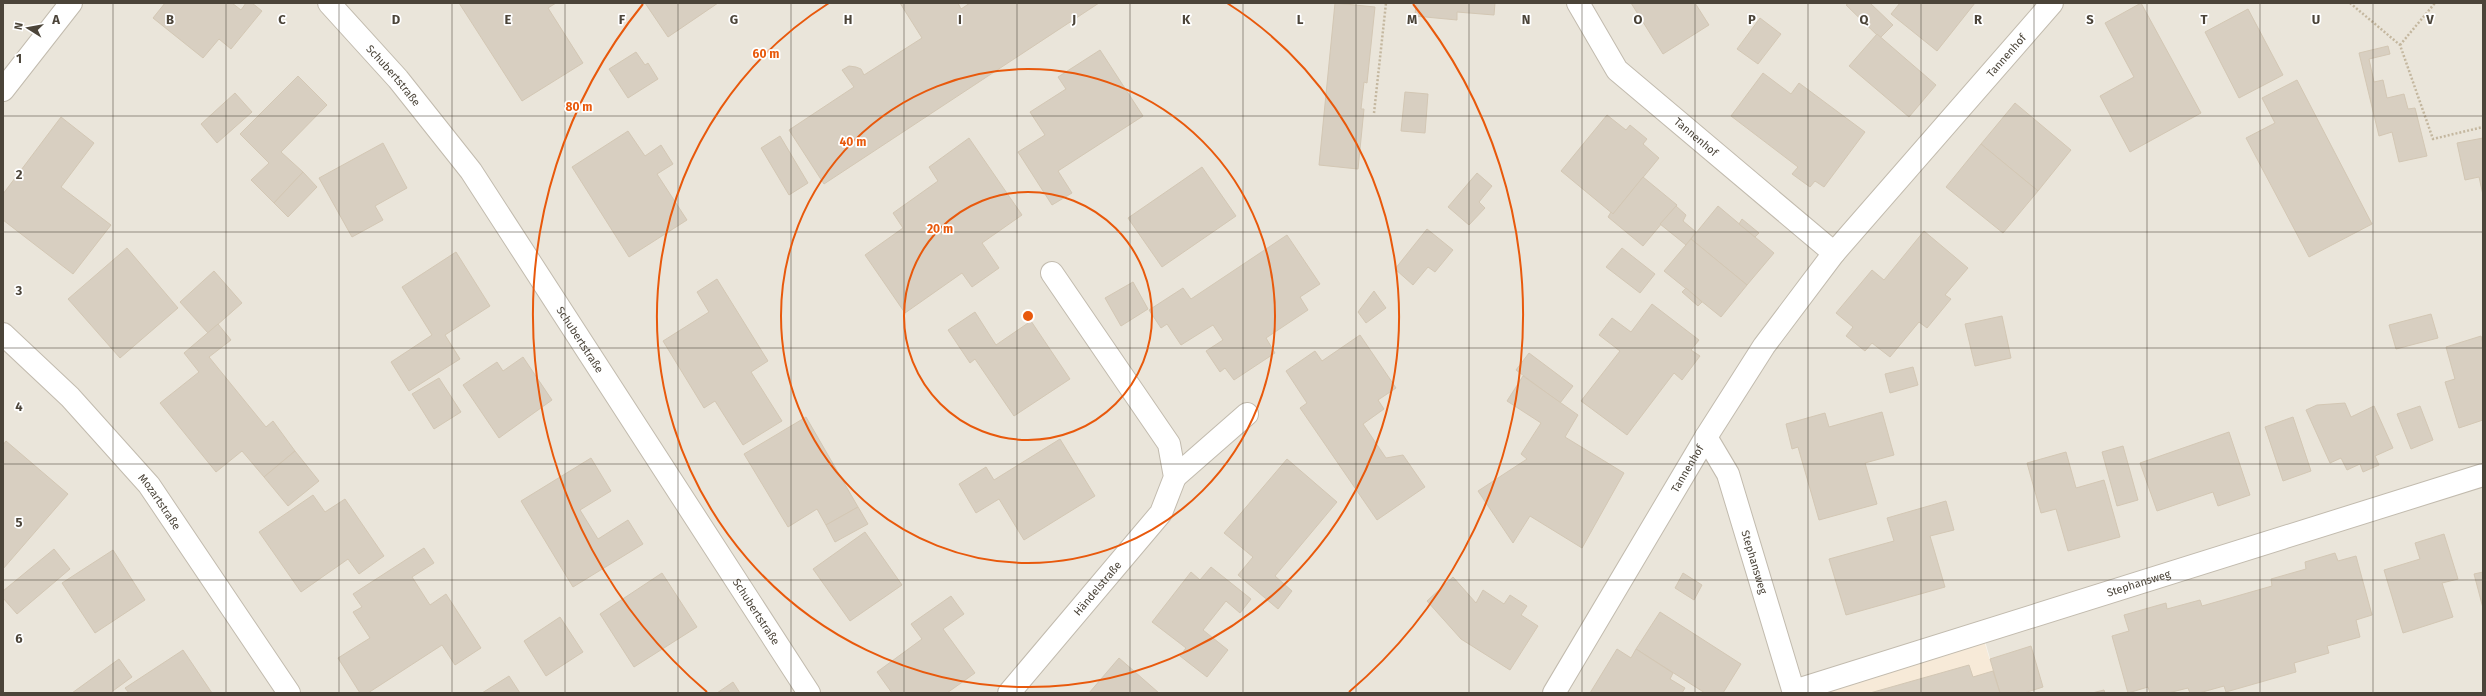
<svg xmlns="http://www.w3.org/2000/svg" width="2486" height="696" font-family="'Fira Sans',sans-serif">
  <style>
    .residential { fill: #eae5da }
    .commercial { fill: #f7ead8 }
    .building { fill: #d8cfc1; stroke: #d3c7b4 }
    .lines { fill: none; stroke-linecap: round; stroke-linejoin: round }
    .lane-casing { stroke: #c2bbae; stroke-width: 24 }
    .street-casing { stroke: #c2bbae; stroke-width: 24 }
    .path { stroke: #c4b79f; stroke-width: 2.5; stroke-dasharray: 2 2; stroke-linecap: butt }
    .lane { stroke: #fff; stroke-width: 22 }
    .street { stroke: #fff; stroke-width: 22 }
    .grid { fill: none; stroke: #4b4439; stroke-width: 1; stroke-opacity: 0.55 }
    .ring { fill: none; stroke: #e8590c; stroke-width: 2 }
    .labels { text-anchor: middle; stroke-width: 3.5; stroke-linejoin: round; paint-order: stroke }
    .street-label { font-size: 11px; fill: #4b4439; stroke: #fff }
    .grid-label { font-size: 13px; text-anchor: middle; font-weight: bold; fill: #4b4439; stroke: #fff; stroke-width: 3.5; stroke-linejoin: round; paint-order: stroke }
    .centre { fill: #e8590c; stroke: #fff; stroke-width: 2 }
    .ring-label { font-size: 12px; text-anchor: middle; font-weight: bold; fill: #e8590c; stroke: #fff; stroke-width: 3.5; stroke-linejoin: round; paint-order: stroke }
  </style>
  <rect width="100%" height="100%" fill="#f6f3ec"/>
  <path class="residential" d="M3 3H2483V693H2000L1985 641 1820 693H3Z"/>
  <path class="commercial" d="M1984 641 2000 693H1820Z"/>
  <g class="building">
    <path d="M165 3H232L241 10 246 3H252L262 11 231 49 219 39 203 58 153 18Z"/>
    <path d="M459 3H556L548 8 583 63 522 101Z"/>
    <path d="M645 3H718L668 37Z"/>
    <path d="M900 3H958L961 9 970 3H1099L824 184 789 130 854 87 842 70 849 66 856 67 861 69 864 75 922 38Z"/>
    <path d="M1335 3 1375 7 1367 83 1364 82 1361 109H1364L1358 169 1319 165Z"/>
    <path d="M1416 3H1495L1494 15 1457 12V20L1415 16Z"/>
    <path d="M1631 3H1695L1709 25 1663 54Z"/>
    <path d="M1849 3H1870L1893 25 1880 38 1846 5Z"/>
    <path d="M1900 3H1975L1937 51 1891 14Z"/>
    <path d="M2141 3 2201 113 2130 152 2100 96 2134 77 2105 23Z"/>
    <path d="M2248 9 2283 75 2239 98 2205 32Z"/>
    <path d="M1760 18 1781 34 1758 64 1737 49Z"/>
    <path d="M1877 34 1936 85 1909 117 1849 66Z"/>
    <path d="M2388 46 2390 54 2369 59 2374 82 2383 80 2387 98 2404 94 2408 109 2415 108 2427 156 2399 162 2392 132 2379 136 2359 53Z"/>
    <path d="M1100 50 1143 116 1058 171 1072 193 1052 205 1018 152 1045 135 1030 112 1066 89 1058 77Z"/>
    <path d="M636 52 645 65 648 63 658 79 628 98 609 69Z"/>
    <path d="M1763 73 1791 94 1799 83 1865 132 1824 187 1815 181 1810 187 1792 174 1798 167 1731 116Z"/>
    <path d="M298 76 327 105 281 152 303 172 274 203 251 180 269 163 240 134Z"/>
    <path d="M2297 80 2372 224 2309 257 2246 138 2275 123 2262 98Z"/>
    <path d="M1405 92 1428 94 1425 133 1401 131Z"/>
    <path d="M235 93 252 112 217 143 201 124Z"/>
    <path d="M2015 103 2071 150 2038 191 1981 144Z"/>
    <path d="M1607 115 1626 130 1630 125 1647 139 1643 144 1659 158 1613 214 1561 171Z"/>
    <path d="M61 117 94 143 61 187 111 225 73 274 3 220V194Z"/>
    <path d="M628 131 645 156 661 145 673 164 657 174 687 220 629 257 572 167Z"/>
    <path d="M780 136 808 183 789 195 761 148Z"/>
    <path d="M969 138 1022 215 982 243 999 268 972 287 962 273 905 313 865 255 903 228 893 213 938 181 929 167Z"/>
    <path d="M2483 138V195L2479 177 2465 180 2457 143Z"/>
    <path d="M383 143 407 188 375 206 383 220 352 237 319 178Z"/>
    <path d="M1981 144 2038 191 2003 233 1946 187Z"/>
    <path d="M1202 167 1236 216 1162 267 1128 218Z"/>
    <path d="M303 172 317 187 288 217 274 203Z"/>
    <path d="M1477 173 1492 186 1479 202 1485 208 1469 225 1448 207Z"/>
    <path d="M1643 177 1677 205 1643 246 1608 217 1611 212 1613 214Z"/>
    <path d="M1676 206 1686 215 1683 221 1696 232 1686 245 1660 224Z"/>
    <path d="M1718 206 1774 253 1747 285 1691 239Z"/>
    <path d="M1742 219 1759 233 1755 237 1739 224Z"/>
    <path d="M1427 229 1453 250 1435 272 1428 267 1413 285 1395 269Z"/>
    <path d="M1924 231 1968 268 1945 295 1951 299 1927 328 1919 322 1890 357 1872 343 1865 351 1846 336 1853 327 1836 313 1872 270 1884 280Z"/>
    <path d="M1287 235 1320 284 1300 297 1308 310 1266 338 1275 353 1234 380 1225 368 1220 372 1206 351 1223 340 1213 325 1181 345 1167 324 1161 328 1149 310 1183 288 1191 299Z"/>
    <path d="M1691 239 1747 285 1721 317 1664 271Z"/>
    <path d="M127 248 178 308 120 358 68 299Z"/>
    <path d="M1622 248 1655 274 1640 293 1606 267Z"/>
    <path d="M456 252 490 306 445 335 460 359 409 391 391 362 432 335 402 287Z"/>
    <path d="M214 271 242 303 208 333 180 302Z"/>
    <path d="M717 279 768 361 751 372 782 421 743 445 715 401 704 408 663 341 709 312 697 292Z"/>
    <path d="M1133 282 1148 309 1121 326 1105 298Z"/>
    <path d="M1686 288 1702 302 1698 306 1682 292Z"/>
    <path d="M1374 291 1386 308 1366 323 1358 312Z"/>
    <path d="M1652 304 1699 340 1691 350 1700 356 1682 380 1674 373 1627 435 1581 401 1620 351 1599 335 1612 318 1631 332Z"/>
    <path d="M975 312 996 345 1031 321 1070 379 1014 416 975 359 970 363 948 330Z"/>
    <path d="M2431 314 2438 338 2396 349 2389 325Z"/>
    <path d="M2002 316 2011 358 1975 366 1965 324Z"/>
    <path d="M218 324 231 340 209 357 266 427 273 421 295 451 264 477 242 451 216 472 160 403 199 372 184 353Z"/>
    <path d="M1360 335 1396 388 1378 400 1384 409 1363 424 1386 458 1403 455 1425 487 1377 520 1300 408 1307 403 1286 371 1315 351 1322 361Z"/>
    <path d="M2481 336 2483 344V420L2459 428 2445 382 2455 379 2446 347Z"/>
    <path d="M1529 353 1573 386 1560 403 1516 370Z"/>
    <path d="M523 357 552 400 499 438 463 385 497 362 503 371Z"/>
    <path d="M1913 367 1918 385 1890 393 1885 374Z"/>
    <path d="M1523 376 1578 415 1565 437 1624 473 1582 548 1530 516 1513 543 1478 491 1527 459 1521 454 1541 423 1507 401Z"/>
    <path d="M439 378 461 412 434 429 412 394Z"/>
    <path d="M2345 403 2351 417 2374 406 2393 448 2375 456 2379 465 2363 472 2360 464 2347 470 2341 458 2330 463 2306 410 2317 405Z"/>
    <path d="M2420 406 2433 440 2411 449 2397 414Z"/>
    <path d="M1882 412 1894 455 1865 463 1877 504 1819 520 1798 447 1792 449 1786 424 1825 413 1829 427Z"/>
    <path d="M806 417 858 507 826 525 817 509 788 527 744 454Z"/>
    <path d="M2293 417 2311 471 2283 481 2265 427Z"/>
    <path d="M2229 432 2250 495 2218 506 2213 492 2157 511 2140 463Z"/>
    <path d="M1060 439 1095 496 1024 540 999 499 976 513 959 484 986 467 994 480Z"/>
    <path d="M6 441 68 494 3 569V445Z"/>
    <path d="M2123 446 2138 500 2117 506 2102 452Z"/>
    <path d="M295 451 319 481 288 506 264 477Z"/>
    <path d="M2066 452 2076 488 2104 480 2120 537 2068 551 2056 509 2041 513 2027 463Z"/>
    <path d="M591 458 611 491 580 510 598 539 628 520 643 544 573 587 521 501Z"/>
    <path d="M1287 459 1337 502 1275 576 1292 591 1278 609 1238 575 1253 557 1224 533Z"/>
    <path d="M313 495 325 512 345 499 384 556 359 574 348 559 301 592 259 532Z"/>
    <path d="M1946 501 1954 530 1930 536 1945 587 1846 615 1829 559 1894 541 1887 518Z"/>
    <path d="M858 507 868 524 835 542 826 525Z"/>
    <path d="M865 532 902 585 850 621 813 569Z"/>
    <path d="M2444 534 2458 579 2442 583 2453 617 2403 633 2384 570 2420 559 2415 543Z"/>
    <path d="M424 548 434 563 412 577 430 605 446 594 481 648 455 665 442 645 368 693H360L338 658 370 638 353 612 362 607 353 594Z"/>
    <path d="M54 549 70 569 17 614 3 598V591Z"/>
    <path d="M113 550 145 600 95 633 62 583Z"/>
    <path d="M2335 553 2338 561 2356 556 2372 615 2356 620 2360 637 2327 646 2329 653 2294 663 2296 672 2226 692 2224 686 2199 693H2190L2188 688 2168 693H2150L2148 687 2128 693 2112 636 2129 631 2124 615 2166 603 2167 609 2200 600 2202 606 2272 586 2271 579 2306 569 2305 562Z"/>
    <path d="M1211 567 1251 599 1240 613 1226 601 1203 630 1228 650 1207 677 1180 656 1186 648 1152 622 1191 572 1200 580Z"/>
    <path d="M2483 572V608L2474 574Z"/>
    <path d="M662 573 697 627 634 667 600 614Z"/>
    <path d="M1683 573 1702 585 1694 600 1675 588Z"/>
    <path d="M1453 577 1476 603 1483 590 1504 604 1510 595 1527 606 1521 615 1538 626 1510 670 1461 639 1427 601Z"/>
    <path d="M951 596 964 614 943 629 975 673 947 693H892L877 672 922 639 911 624Z"/>
    <path d="M1660 612 1741 664 1723 693H1705L1636 649Z"/>
    <path d="M560 617 583 652 546 676 524 641Z"/>
    <path d="M2031 646 2043 687 2024 693H2000L1990 659Z"/>
    <path d="M1617 649 1631 658 1636 649 1673 673 1670 679 1685 688 1682 693H1590Z"/>
    <path d="M183 650 212 693H129L125 688Z"/>
    <path d="M1119 658 1159 693H1089Z"/>
    <path d="M119 659 132 677 110 693H72Z"/>
    <path d="M1969 665 1973 677 1993 671 2000 693H1870Z"/>
    <path d="M509 676 520 693H482Z"/>
    <path d="M733 682 740 693H717Z"/>
    <path d="M2104 690 2105 693H2092Z"/>
  </g>
  <g class="lines">
    <g class="lane-casing">
      <g id="lane">
        <path id="s1" d="M1578 3 1617 70 1834 253"/>
        <path d="M1175 477 1247 414"/>
      </g>
    </g>
    <g class="street-casing">
      <g id="street">
        <path id="s2" d="M329 3 398 79 471 171 809 693"/>
        <path d="M3 90 71 3"/>
        <path id="s3" d="M3 334 70 397 149 485 289 693"/>
        <path id="s4" d="M1706 437 1728 474 1794 693"/>
        <path id="s5" d="M1794 691 2483 475"/>
        <path id="s6" d="M1009 693 1161 513 1175 477 1169 444 1052 273"/>
        <path id="s7" d="M1554 693 1706 437 1764 346 1834 253 2052 3"/>
      </g>
    </g>
    <g class="path">
      <path d="M2350 3 2400 45 2433 139 2483 127"/>
      <path d="M2400 45 2435 3"/>
      <path d="M1374 113 1386 3"/>
    </g>
    <use href="#lane" class="lane"/>
    <use href="#street" class="street"/>
  </g>
  <path class="grid" d="M113 3V693M226 3V693M339 3V693M452 3V693M565 3V693M678 3V693M791 3V693M904 3V693M1017 3V693M1130 3V693M1243 3V693M1356 3V693M1469 3V693M1582 3V693M1695 3V693M1808 3V693M1921 3V693M2034 3V693M2147 3V693M2260 3V693M2373 3V693M3 116H2483M3 232H2483M3 348H2483M3 464H2483M3 580H2483"/>
  <g class="ring">
    <circle cx="1028" cy="316" r="124"/>
    <circle cx="1028" cy="316" r="247"/>
    <path d="M1227 3A371 371 0 1 1 829 3"/>
    <path d="M707 692A495 495 0 0 1 643 4M1413 4A495 495 0 0 1 1349 692"/>
  </g>
  <g class="labels">
    <g class="street-label">
      <text dy="4" stroke="none"><textPath href="#s7" startOffset="784">Tannenhof</textPath></text>
      <text dy="4" stroke="none"><textPath href="#s2" startOffset="97">Schubertstraße</textPath></text>
      <text dy="4" stroke="none"><textPath href="#s1" startOffset="181">Tannenhof</textPath></text>
      <text dy="4" stroke="none"><textPath href="#s2" startOffset="421">Schubertstraße</textPath></text>
      <text dy="4" stroke="none"><textPath href="#s7" startOffset="261">Tannenhof</textPath></text>
      <text dy="4" stroke="none"><textPath href="#s3" startOffset="230">Mozartstraße</textPath></text>
      <text dy="4" stroke="none"><textPath href="#s4" startOffset="135">Stephansweg</textPath></text>
      <text dy="4" stroke="none"><textPath href="#s5" startOffset="361">Stephansweg</textPath></text>
      <text dy="4" stroke="none"><textPath href="#s6" startOffset="137">Händelstraße</textPath></text>
      <text dy="4" stroke="none"><textPath href="#s2" startOffset="745">Schubertstraße</textPath></text>
    </g>
  </g>
  <g class="grid-label">
    <text x="56" y="24">A</text>
    <text x="170" y="24">B</text>
    <text x="282" y="24">C</text>
    <text x="396" y="24">D</text>
    <text x="508" y="24">E</text>
    <text x="622" y="24">F</text>
    <text x="734" y="24">G</text>
    <text x="848" y="24">H</text>
    <text x="960" y="24">I</text>
    <text x="1074" y="24">J</text>
    <text x="1186" y="24">K</text>
    <text x="1300" y="24">L</text>
    <text x="1412" y="24">M</text>
    <text x="1526" y="24">N</text>
    <text x="1638" y="24">O</text>
    <text x="1752" y="24">P</text>
    <text x="1864" y="24">Q</text>
    <text x="1978" y="24">R</text>
    <text x="2090" y="24">S</text>
    <text x="2204" y="24">T</text>
    <text x="2316" y="24">U</text>
    <text x="2430" y="24">V</text>
    <text x="19" y="63">1</text>
    <text x="19" y="179">2</text>
    <text x="19" y="295">3</text>
    <text x="19" y="411">4</text>
    <text x="19" y="527">5</text>
    <text x="19" y="643">6</text>
  </g>
  <circle cx="1028" cy="316" r="6" class="centre"/>
  <g class="ring-label">
    <text x="766" y="58">60 m</text>
    <text x="579" y="111">80 m</text>
    <text x="853" y="146">40 m</text>
    <text x="940" y="233">20 m</text>
  </g>
  <rect width="2486" height="696" fill="none" stroke="#4b4439" stroke-width="8"/>
  <g transform="translate(28 28) rotate(281)" stroke="#ffffff" stroke-width="3" paint-order="stroke">
  <path d="M0-3L7 15L0 10L-7 15Z" fill="#4b4439"/>
  <text y="-6" font-size="11" font-weight="bold" text-anchor="middle" fill="#4b4439">N</text>
  </g>
</svg>
